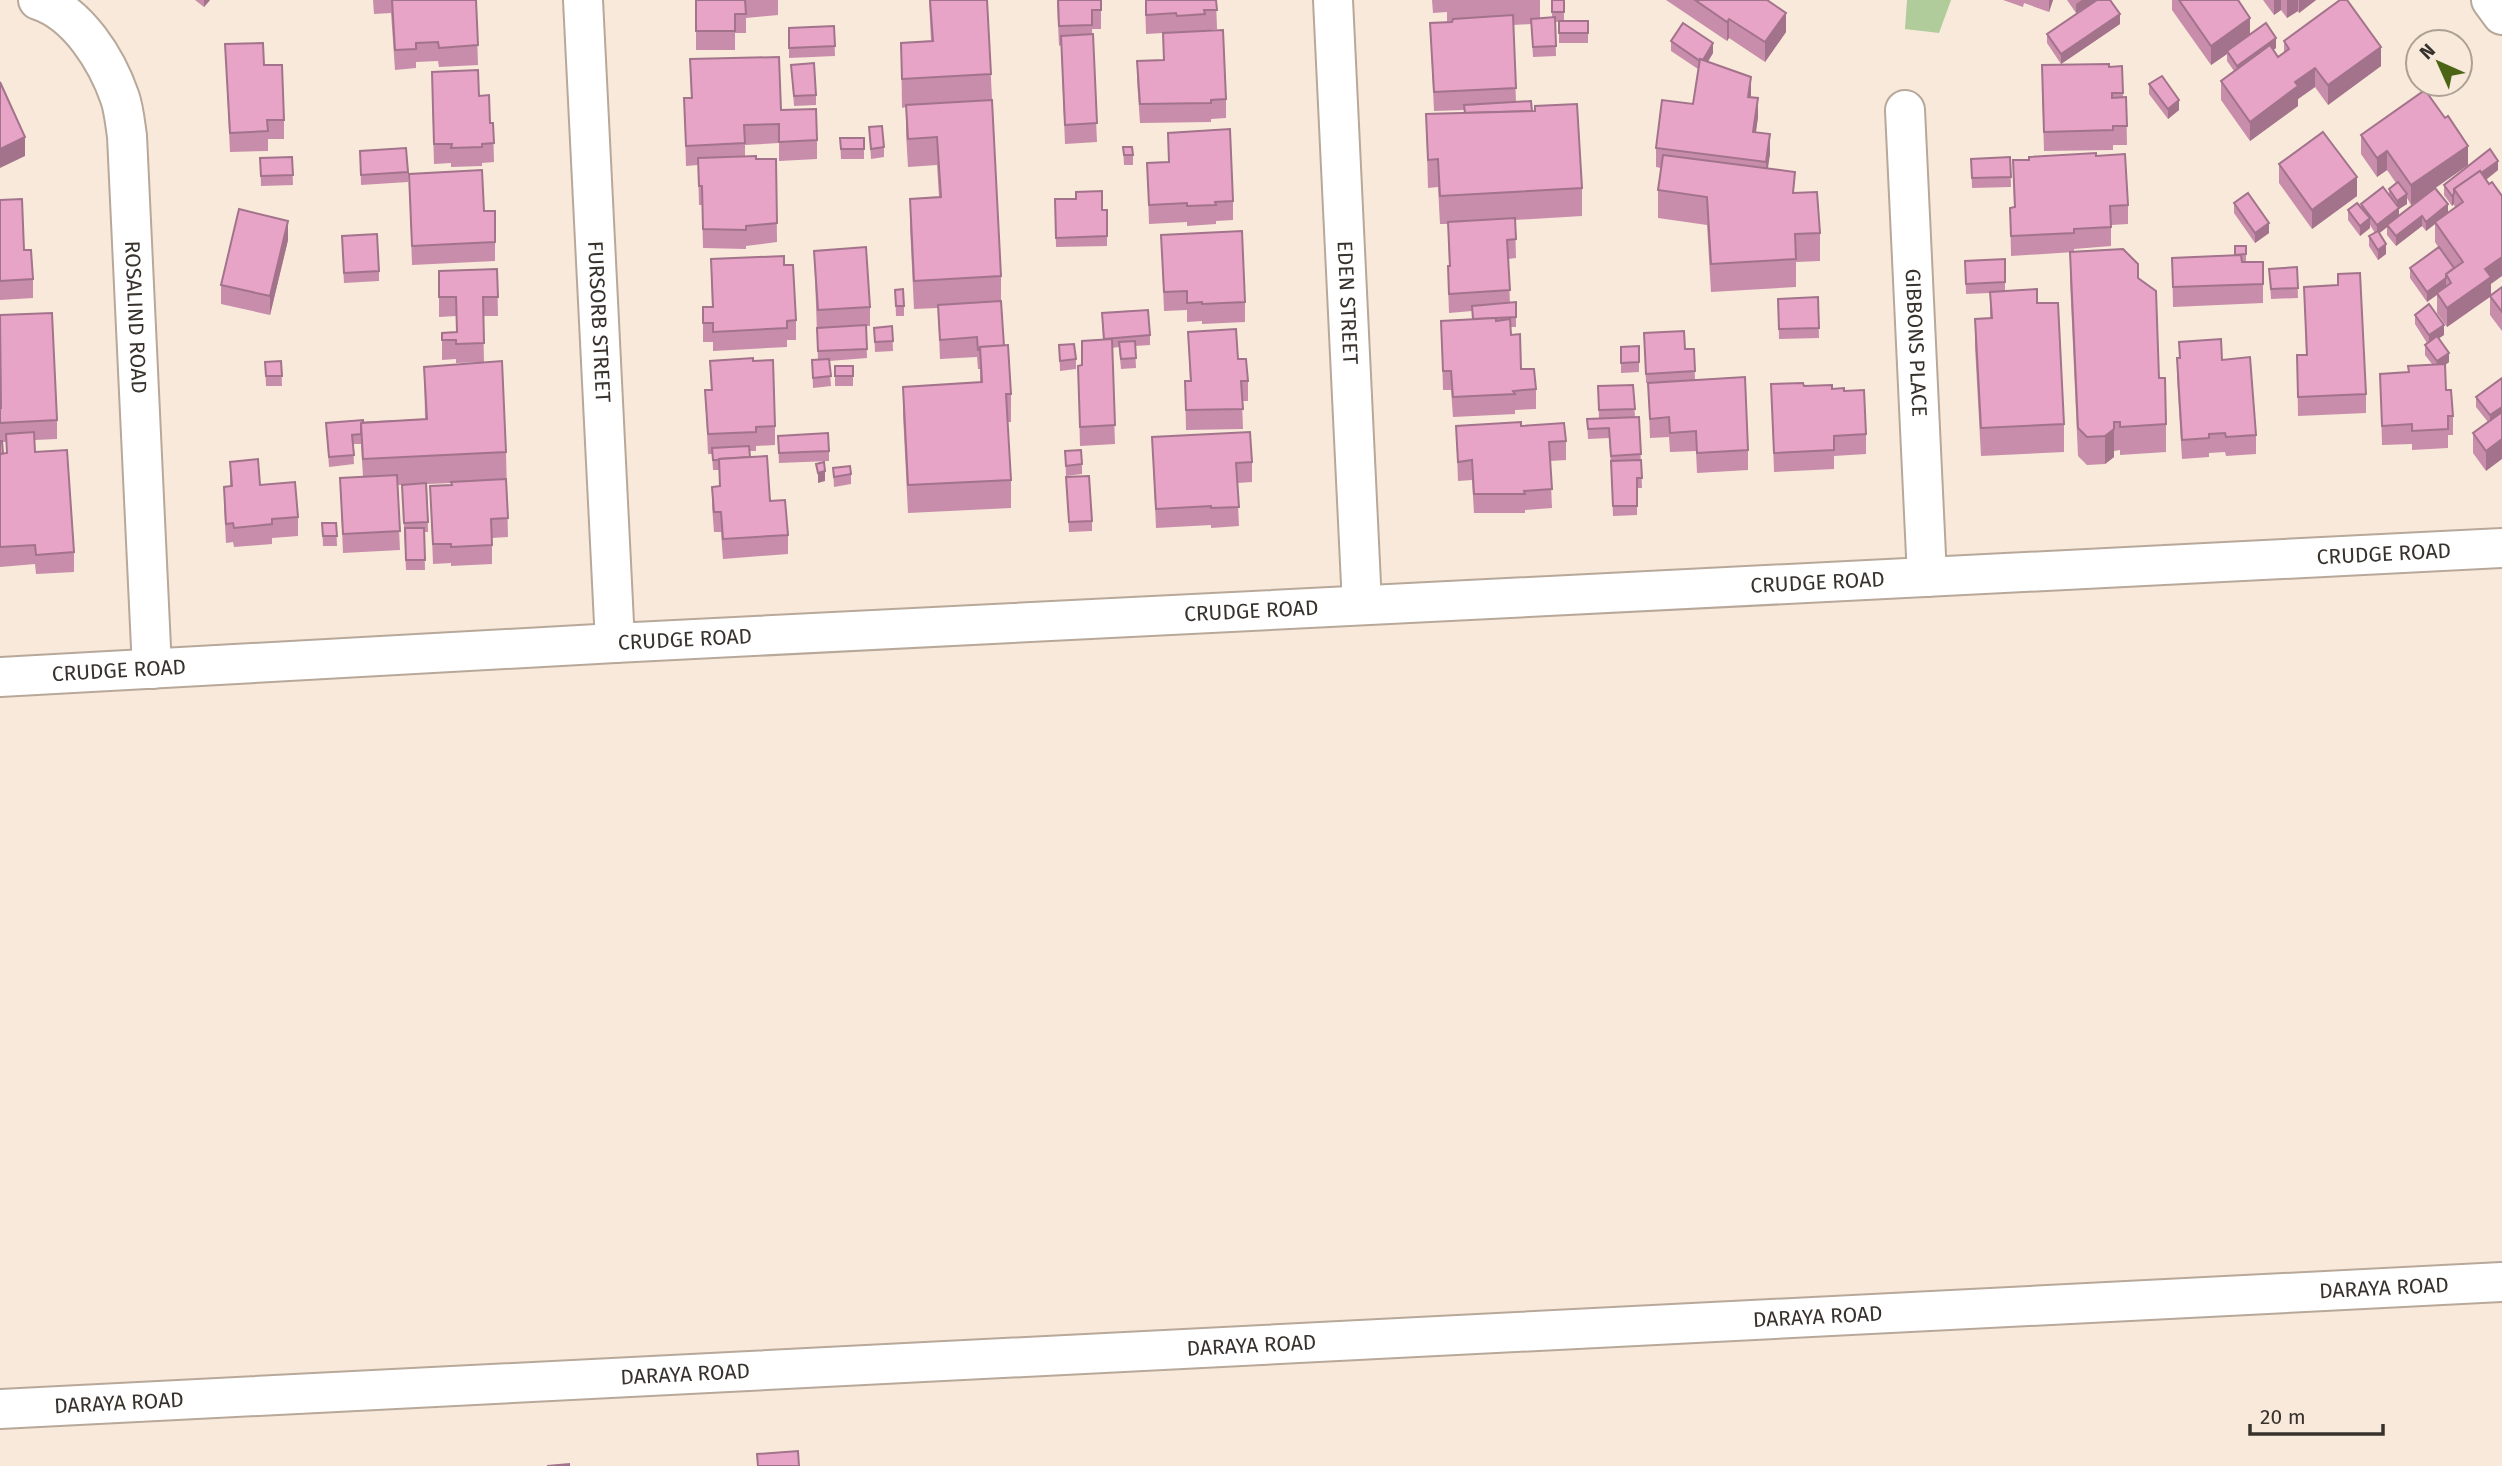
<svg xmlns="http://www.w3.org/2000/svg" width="2502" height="1466" font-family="'Fira Sans',sans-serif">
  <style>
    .green { fill: #afcc9a }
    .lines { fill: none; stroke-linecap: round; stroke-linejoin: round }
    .minor-casing { stroke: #b7a89a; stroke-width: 42 }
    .minor { stroke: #fff; stroke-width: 38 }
    .wall { fill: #c78dab; fill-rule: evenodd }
    .shaded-wall { fill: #a2738b }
    .building { fill: #e7a4c7; stroke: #a2738b; stroke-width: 2 }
    .labels { text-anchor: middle; stroke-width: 5; stroke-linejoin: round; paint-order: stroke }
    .street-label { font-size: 21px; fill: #38322d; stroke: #f9e9da }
  </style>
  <rect width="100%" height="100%" fill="#f9e9da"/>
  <path class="green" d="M1907 0H1951L1939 33 1905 29Z"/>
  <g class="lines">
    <g class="minor-casing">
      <g id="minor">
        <path id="s1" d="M38 0C78 13 107 60 120 98 124 110 125 123 127 136L152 669"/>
        <path id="s2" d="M583 0 615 643"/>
        <path id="s3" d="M1333 0 1362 605"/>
        <path d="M2491 0 2502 15"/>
        <path id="s4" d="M1905 110 1927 577"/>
        <path id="s5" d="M0 677 615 643 2502 548"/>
        <path id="s6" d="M0 1409 2502 1282"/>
      </g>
    </g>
    <use href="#minor" class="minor"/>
  </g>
  <g class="wall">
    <path d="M195 0H210L204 7Z"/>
    <path d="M373 0H476L478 65 439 67 438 61 416 62V68L395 70 391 13 374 14Z"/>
    <path d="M696 0H778V15L746 18V33H735V50H696Z"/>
    <path d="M929 0H987L1001 276V304L1004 346 1011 394V422H1007L1011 480V508L908 513 903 415V387L980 382V369H978L977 357 940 359 938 308 914 309 910 227V199L939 197 937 165 908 167 906 133V107L902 108 901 43 931 41Z"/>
    <path d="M1057 0H1101V29H1092L1097 142 1065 144 1061 45 1059 46Z"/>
    <path d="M1145 0H1216L1217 29 1205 31 1226 99V118L1211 119V122L1140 123 1137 80V61L1164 60 1163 33 1146 34Z"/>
    <path d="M1432 0H1540V18L1552 17V0H1564V21H1588V43H1559V22H1555L1556 56 1533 57 1531 24 1513 25 1516 102 1532 111 1582 188V216L1515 220 1516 258 1508 259 1510 303 1516 317V327H1510L1511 335 1521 369 1536 389V409L1515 410V414L1453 417 1451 390H1443L1441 321 1472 319V311L1449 313 1448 285V266H1449L1448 224H1440L1438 187 1428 188 1426 114 1464 113V110L1434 111 1430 23 1447 22V12L1433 13Z"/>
    <path d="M1666 0H1767L1786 32 1765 62 1729 38 1727 41Z"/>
    <path d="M2003 0H2053L2049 12 2024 3 2023 7Z"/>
    <path d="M2067 0H2097L2076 13Z"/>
    <path d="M2172 0H2238L2250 34 2276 48 2273 50 2278 57 2284 53V41L2381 66 2328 105 2315 87 2298 99V106L2250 141 2221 100V81L2234 71 2227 61V54L2211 65 2172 10Z"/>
    <path d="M2263 0H2316L2299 13 2298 11 2287 18 2281 10 2274 15Z"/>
    <path d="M2120 24 2061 64 2047 43V34Z"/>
    <path d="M834 26 835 56 789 58V28Z"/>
    <path d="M1671 41 1713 53 1708 62 1751 97 1758 117 1756 132 1770 154 1767 168 1795 193 1820 233V261L1796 262V287L1711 292 1707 225 1658 218V190L1661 168 1656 167V148L1693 104 1698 69 1671 51Z"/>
    <path d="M225 44 264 65 284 120V139H268V151L230 152Z"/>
    <path d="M690 59 781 110 817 140V159L779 161V143L745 145V157L756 159H776L777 242 746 246V249L703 248 702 205H699L698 165 686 166 684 98H691Z"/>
    <path d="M791 65 816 95V105L794 106Z"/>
    <path d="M2122 66 2123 97H2126L2127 145H2113V150L2044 151 2042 85 2109 67Z"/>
    <path d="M2149 84 2179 110 2168 119 2149 94Z"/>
    <path d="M432 91 479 96 490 123H493L494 162 482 163V166L451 167V163L434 164Z"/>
    <path d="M869 127 884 147V157L871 159Z"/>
    <path d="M1168 133 1233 201V220L1216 221V224L1187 226V222L1149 224 1147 163 1168 162Z"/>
    <path d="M2361 135 2468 165 2411 205 2407 198V204L2399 209V216L2448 213 2455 209 2454 204 2452 206 2444 195V185L2498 170 2486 180 2491 295 2502 287V343V331L2490 315V297L2447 327 2437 313V295L2427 302 2410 278V268L2439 248 2435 242V224L2426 231 2422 226 2396 246 2387 235V227L2379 233 2386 254 2378 260 2369 246V236L2375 233 2370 225V228L2360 236 2348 220V210L2361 208V204L2389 194V189L2396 183 2387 170 2377 177 2361 154Z"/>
    <path d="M840 138H864V159H841Z"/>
    <path d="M1123 147 1133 155V165H1124Z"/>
    <path d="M360 151 408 172V182L361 185Z"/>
    <path d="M2096 156 2128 205V224L2111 225V246L2074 249V252L2011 256 2010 208 2014 207 2013 160Z"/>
    <path d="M292 157 293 185 261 186 260 158Z"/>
    <path d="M2010 157 2011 187 1972 188 1971 159Z"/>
    <path d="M2279 164 2357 196 2312 229 2279 183Z"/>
    <path d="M409 174 484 211H495V261L412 265Z"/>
    <path d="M1055 199 1107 210V246L1056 247Z"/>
    <path d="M0 200 24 250 33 279V298L0 300Z"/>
    <path d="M2234 203 2269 233 2255 243 2234 213Z"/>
    <path d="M1161 235 1245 302V322L1202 324V321L1187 322V310L1164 311Z"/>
    <path d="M288 240 270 315 221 304V285Z"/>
    <path d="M342 246 379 271V281L344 283Z"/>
    <path d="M2246 246V262H2263V303L2173 307 2172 258 2235 255Z"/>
    <path d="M814 251 870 307V326H866L867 358 829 361 831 386 813 388 812 360H818Z"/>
    <path d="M2070 252 2138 278 2159 378 2166 424V452L2120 455V450L2114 451V457L2105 464 2087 465 2078 456 2070 280Z"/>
    <path d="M711 259 784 265 796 320V340H787V347L713 351V342H703V307H712Z"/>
    <path d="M2005 259V291L2037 303 2064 424V452L1981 456 1975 347V319L1990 318V293L1966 294 1965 261Z"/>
    <path d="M2297 267 2298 298 2271 299 2269 269Z"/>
    <path d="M497 269 498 316H483L484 362 456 363V359L442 360V333L457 332 456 316 439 317V271Z"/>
    <path d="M2304 287 2366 394V413L2298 416 2297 355H2306Z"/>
    <path d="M895 290 904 306V316H896Z"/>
    <path d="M1818 297 1819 338 1779 339 1778 299Z"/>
    <path d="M1102 313 1150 335V345L1135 346 1136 368 1121 369 1119 347 1112 348 1115 444 1080 446 1078 366 1082 365V341L1103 340Z"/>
    <path d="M0 315 57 420V439L35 440V452L74 552V572L36 574 35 564 0 567ZM2 442H6V453L3 454Z"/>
    <path d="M2415 315 2444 335 2438 338 2449 362 2445 365 2446 390 2453 416V435H2448V448L2412 450V444L2382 445 2380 374 2408 372V366L2432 364 2425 355V345L2427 343 2415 324Z"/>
    <path d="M892 326 893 351 875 352 874 328Z"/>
    <path d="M1188 332 1238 359 1248 381V401H1242L1243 429 1186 430 1185 381H1190Z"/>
    <path d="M1644 333 1685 349H1694L1695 380 1748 450V470L1697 473 1696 451 1670 452 1669 437 1650 438 1648 383H1646Z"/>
    <path d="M2179 342 2222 360 2256 435V454L2226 456 2225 452 2209 453V457L2182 459 2177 378V358H2179Z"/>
    <path d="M1059 345 1076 359V369L1060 371Z"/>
    <path d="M1639 346V372L1621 373V347Z"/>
    <path d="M281 361 282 386H266L265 362Z"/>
    <path d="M710 361H753L775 426V445L756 446V451H749L750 457 788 535V554L723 559 721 532H714L712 506V487L719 486V470H713L712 454H708L705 390H711Z"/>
    <rect x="835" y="366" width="18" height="20"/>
    <path d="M424 367 506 452 508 537 492 538V564L451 566V563L433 564 430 486 451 485V483L427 484 428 532H424L425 570H406L402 485H397L400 550 343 553 340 478 363 477 361 444H353L354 464 329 467 326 423 425 419Z"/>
    <path d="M2502 378 2486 471 2473 453V433L2488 422 2476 407V397Z"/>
    <path d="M1771 384 1832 389 1844 391 1866 434V454L1834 456V469L1774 472Z"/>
    <path d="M1633 385 1635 417H1639L1642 488H1637V515L1613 516 1611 466 1609 438 1588 439 1587 419H1599L1598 386Z"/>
    <path d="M1456 426H1521L1566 441V460L1550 461 1552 508 1525 510V513H1474L1472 480 1458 481Z"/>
    <path d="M778 436 829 451V461L779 463Z"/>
    <path d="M1152 437 1252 462V482L1237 483 1239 526 1211 528V525L1156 528Z"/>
    <path d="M1065 451 1082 464V474L1066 476Z"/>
    <path d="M230 462 298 517V536L272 538V544L234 547 233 542 226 543 224 506V487L230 486Z"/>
    <path d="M833 468 851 474V484L834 487Z"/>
    <path d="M1066 477 1092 521V531L1069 532Z"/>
    <path d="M322 523H336L337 546H323Z"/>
  </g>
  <g class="shaded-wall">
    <path d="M204 0H210L204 7Z"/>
    <path d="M2049 0H2053L2049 12Z"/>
    <path d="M2082 0H2097L2076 13V4Z"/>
    <path d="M2274 0H2281V10L2274 15Z"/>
    <path d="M2287 0H2298V11L2287 18Z"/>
    <path d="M2299 0H2316L2299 13Z"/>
    <path d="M1786 13V32L1765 62V42Z"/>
    <path d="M2120 14V24L2061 64V54Z"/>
    <path d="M2250 18V37L2227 51V54L2211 65V46Z"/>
    <path d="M1729 19V38L1727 41V22Z"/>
    <path d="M2276 38V48L2237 76V66Z"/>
    <path d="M1713 43V53L1701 72V62Z"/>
    <path d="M2381 47V66L2328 105V85Z"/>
    <path d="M2315 68V87L2298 99V106L2250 141V122L2295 82Z"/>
    <path d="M1751 77V96L1748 116V97Z"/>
    <path d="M1758 98V117L1753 151V132Z"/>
    <path d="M2179 100V110L2168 119V109Z"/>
    <path d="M1770 134V154L1766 182V162Z"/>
    <path d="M25 137V156L0 168V149Z"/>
    <path d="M2468 146V165L2411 205V185Z"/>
    <path d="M2387 151V170L2377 177V158Z"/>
    <path d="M2498 161V170L2461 199 2457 192Z"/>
    <path d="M2357 177V196L2312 229V210Z"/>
    <path d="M2407 194V204L2399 209V218L2377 235V225L2397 209V201Z"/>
    <path d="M2454 194V204L2452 206V196Z"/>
    <path d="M2448 204V214L2426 231V222Z"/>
    <path d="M2422 216V226L2396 246V236Z"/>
    <path d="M2370 218V228L2360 236V226Z"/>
    <path d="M288 221V240L270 315V296Z"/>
    <path d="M2269 223V233L2255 243V233Z"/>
    <path d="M2386 244V254L2378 260V250Z"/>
    <path d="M2502 257V276L2491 284V296L2447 327V308L2485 269Z"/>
    <path d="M2446 278V288L2427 302V292Z"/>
    <path d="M2444 325V335L2429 345V335Z"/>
    <path d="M2449 353V362L2437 371V361Z"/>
    <path d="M2502 407V416L2490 425V415Z"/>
    <path d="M2114 429V457L2105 464V436Z"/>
    <path d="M2502 439V459L2486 471V451Z"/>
    <path d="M825 471V481L818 483V473Z"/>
  </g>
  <g class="building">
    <path d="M392 0H476L478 45 439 48 438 42 416 43V49L395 50Z"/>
    <path d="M696 0H745L746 14H735V31H696Z"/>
    <path d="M930 0H987L991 74 902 79 901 43 933 41Z"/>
    <path d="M1058 0H1101V10H1092V25L1059 26Z"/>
    <path d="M1146 0H1216L1217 10H1204L1205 14 1177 16 1176 13 1146 15Z"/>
    <rect x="1552" y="0" width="12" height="12"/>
    <path d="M1695 0H1767L1786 13 1765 42 1729 19 1727 22Z"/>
    <path d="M2097 0H2110L2120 14 2061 54 2047 34Z"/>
    <path d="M2179 0H2238L2250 18 2211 46Z"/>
    <path d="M2340 0H2347L2381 47 2328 85 2315 68 2295 82 2298 86 2250 122 2221 81 2270 45 2278 57 2289 49 2284 41Z"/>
    <path d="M1513 15 1516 88 1434 92 1430 23 1452 22 1453 19Z"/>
    <path d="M1555 17 1556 46 1533 47 1531 19Z"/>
    <rect x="1559" y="21" width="29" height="12"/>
    <path d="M1683 23 1713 43 1703 60 1700 59V61L1671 41Z"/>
    <path d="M2266 23 2276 38 2237 66 2227 51Z"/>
    <path d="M834 26 835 46 789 48V28Z"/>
    <path d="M1223 30 1226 99 1211 100V103L1140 104 1137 61 1164 60 1163 33Z"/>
    <path d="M1093 34 1097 123 1065 125 1061 36Z"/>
    <path d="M263 43 264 65H282L284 120H267L268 131 230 133 225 44Z"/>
    <path d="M779 57 781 110 816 109 817 140 779 142V124L744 125 745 143 686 146 684 98H692L690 59Z"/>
    <path d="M1700 59 1751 77 1748 97 1758 98 1753 132 1770 134 1766 162 1656 148 1662 100 1693 104Z"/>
    <path d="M814 63 816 95 794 96 791 65Z"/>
    <path d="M2109 64V67L2122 66 2123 93H2112V98L2126 97 2127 126H2113V130L2044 132 2042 65Z"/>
    <path d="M478 70 479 96 489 95 490 123H493L494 143 482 144V147L451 148 452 144H434L432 72Z"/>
    <path d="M2162 76 2179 100 2168 109 2149 84Z"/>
    <path d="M0 82 25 137 0 149Z"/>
    <path d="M2425 90 2445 118 2448 116 2468 146 2411 185 2387 151 2377 158 2361 135Z"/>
    <path d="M992 100 1001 276 914 281 910 199 941 197 937 137 908 139 906 105Z"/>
    <path d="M1531 101 1532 111 1465 113 1464 105Z"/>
    <path d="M1577 104 1582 188 1440 196 1438 159 1428 160 1426 114 1535 111V106Z"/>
    <path d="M882 126 884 147 871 149 869 127Z"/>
    <path d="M1230 129 1233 201 1215 202 1216 205 1187 206V203L1149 205 1147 163 1169 162 1168 133Z"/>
    <path d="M2323 132 2357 177 2312 210 2279 164Z"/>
    <path d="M840 138H864V149H841Z"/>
    <path d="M1123 147H1132L1133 155H1124Z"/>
    <path d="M406 148 408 172 361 175 360 151Z"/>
    <path d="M2490 149 2498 161 2481 173 2480 171 2454 189V194L2452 196 2444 185Z"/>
    <path d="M2096 153V156L2125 154 2128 205 2110 206 2111 227 2074 229V233L2011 236 2010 208 2015 207 2013 160H2029V157Z"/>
    <path d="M1663 155 1795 172 1793 193 1817 192 1820 233 1795 234 1796 259 1711 264 1707 197 1658 190Z"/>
    <path d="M756 156V159H776L777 223 746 226V230L703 229 702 186H699L698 158Z"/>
    <path d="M292 157 293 175 261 176 260 158Z"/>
    <path d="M2010 157 2011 177 1972 178 1971 159Z"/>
    <path d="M482 170 484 211H495V242L412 246 409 174Z"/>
    <path d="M2480 171 2489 184 2492 182 2502 196V257L2485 269 2491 277 2447 308 2437 293 2451 283 2446 274 2463 262 2435 222 2463 202 2454 189Z"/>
    <path d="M2398 182 2407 194 2397 201 2389 189Z"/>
    <path d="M2383 187 2399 208 2377 225 2361 204Z"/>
    <path d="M2435 188 2448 204 2426 222 2422 216 2396 236 2387 225Z"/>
    <path d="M1102 191V210H1107V236L1056 238 1055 199H1076V192Z"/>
    <path d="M2248 193 2269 223 2255 233 2234 203Z"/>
    <path d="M22 199 24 250H31L33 279 0 281V200Z"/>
    <path d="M2357 203 2370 218 2360 226 2348 210Z"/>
    <path d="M239 209 288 221 270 296 221 285Z"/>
    <path d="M1515 218 1516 239 1507 240 1510 290 1449 294 1448 266H1450L1448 222Z"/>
    <path d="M1242 231 1245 302 1202 304V302L1187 303V291L1164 292 1161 235Z"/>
    <path d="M2378 231 2386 244 2378 250 2369 236Z"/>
    <path d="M377 234 379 271 344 273 342 236Z"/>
    <path d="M2235 246H2246V254L2235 255Z"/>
    <path d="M866 247 870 307 818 310 814 251Z"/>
    <path d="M2439 247 2454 268 2446 274V278L2427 292 2410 268Z"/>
    <path d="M2123 249 2138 264V278L2156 291 2159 378H2165L2166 424 2120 427V422H2114V429L2105 436 2087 437 2078 428 2070 252Z"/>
    <path d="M2241 255 2242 262H2263V284L2173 287 2172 258Z"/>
    <path d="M784 256V265H793L796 320 787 321V328L713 332V323H703V307H713L711 259Z"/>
    <path d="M2005 259V282L1966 284 1965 261Z"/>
    <path d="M2297 267 2298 288 2271 289 2269 269Z"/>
    <path d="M497 269 498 297H483L484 343 456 344V340H442V333L457 332 456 297H439V271Z"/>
    <path d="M2360 273 2366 394 2298 397 2297 355H2307L2304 287 2338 285V274Z"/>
    <path d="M2502 287V312L2490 296Z"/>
    <path d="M903 289 904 306H896L895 290Z"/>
    <path d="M2037 289V303H2058L2064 424 1981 428 1975 319 1992 318 1990 292Z"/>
    <path d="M1818 297 1819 328 1779 329 1778 299Z"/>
    <path d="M1001 301 1004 346 980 347V350H978L977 337 940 340 938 305Z"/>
    <path d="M1516 302V317L1473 319 1472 306Z"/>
    <path d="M2429 304 2444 325 2429 335 2415 315Z"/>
    <path d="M1148 310 1150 335 1104 339 1102 313Z"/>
    <path d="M52 313 57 420 0 423V408H1L0 315Z"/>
    <path d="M1496 318V321L1510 319 1511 335 1520 334 1521 369H1534L1536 389 1513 391 1515 394 1453 397 1451 371H1443L1441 321Z"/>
    <path d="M866 325 867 349 818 351 817 328Z"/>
    <path d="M892 326 893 341 875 342 874 328Z"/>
    <path d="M1236 329 1238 359H1246L1248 381H1241L1243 409 1186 410 1185 381H1191L1188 332Z"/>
    <path d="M1684 331 1685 349H1694L1695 371 1646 374 1644 333Z"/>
    <path d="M2437 336 2449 353 2437 361 2425 345Z"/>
    <path d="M1112 339 1115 425 1080 427 1078 366 1082 365V341Z"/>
    <path d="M2221 339 2222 360 2250 357 2256 435 2226 437 2225 433 2209 434V438L2182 440 2177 358H2180L2179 342Z"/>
    <path d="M1135 341 1136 358 1121 359 1119 342Z"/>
    <path d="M1074 344 1076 359 1060 361 1059 345Z"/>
    <path d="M1008 345 1011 394H1006L1011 480 908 485 903 387 982 382 980 347Z"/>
    <path d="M1639 346V362L1621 363V347Z"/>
    <path d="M753 358V361L773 360 775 426 756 427V432L708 434 705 390H712L710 361Z"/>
    <path d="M829 359 831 376 813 378 812 360Z"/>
    <path d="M281 361 282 376H266L265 362Z"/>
    <path d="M502 361 506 452 363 459 361 423 427 419 424 367Z"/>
    <path d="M2445 364 2446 390H2451L2453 416H2448V429L2412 431V424L2382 426 2380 374 2409 372 2408 366Z"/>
    <rect x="835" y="366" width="18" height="10"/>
    <path d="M1745 377 1748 450 1697 453 1696 431 1670 433 1669 417 1650 419 1648 383Z"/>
    <path d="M2502 378V407L2490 415 2476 397Z"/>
    <path d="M1803 383 1804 386 1832 385V389L1844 388V391L1864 390 1866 434 1834 436V450L1774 453 1771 384Z"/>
    <path d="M1633 385 1635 409 1599 410 1598 386Z"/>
    <path d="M2502 412V439L2486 451 2473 433Z"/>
    <path d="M1639 417 1641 454 1611 456 1609 428 1588 429 1587 419Z"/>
    <path d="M363 420V422L361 423V434L352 435 354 455 329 457 326 423Z"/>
    <path d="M1521 422V426L1564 423 1566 441 1549 442 1552 489 1524 491 1525 494H1474L1472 460 1458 462 1456 426Z"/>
    <path d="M34 432 35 452 67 450 74 552 36 555 35 545 0 547V454L7 453 6 434Z"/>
    <path d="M1250 432 1252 462 1236 463 1239 507 1211 508V506L1156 509 1152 437Z"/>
    <path d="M828 433 829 451 779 453 778 436Z"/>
    <path d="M0 441H2L3 453 0 454Z"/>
    <path d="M749 446 750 457 719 459V460H713L712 448Z"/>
    <path d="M1081 450 1082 464 1066 466 1065 451Z"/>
    <path d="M767 456 770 501 785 500 788 535 723 539 721 512H714L712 487 720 486 719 459Z"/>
    <path d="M258 459 260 485 295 482 298 517 272 519V524L234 528 233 523 226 524 224 487 232 486 230 462Z"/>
    <path d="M1641 460 1642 478H1637V506H1613L1611 461Z"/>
    <path d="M824 462 825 471 818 473 816 464Z"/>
    <path d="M850 466 851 474 834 477 833 468Z"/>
    <path d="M397 475 400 531 343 534 340 478Z"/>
    <path d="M1089 476 1092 521 1069 522 1066 477Z"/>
    <path d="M506 479 508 518 491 519 492 545 451 547V544H433L430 486 452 485 451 482Z"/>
    <path d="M426 483 428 522 404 523 402 485Z"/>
    <path d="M322 523H336L337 536H323Z"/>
    <path d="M405 528H424L425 560H406Z"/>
    <path d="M798 1451 799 1466H758L757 1454Z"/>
    <path d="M569 1464V1466H547Z"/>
  </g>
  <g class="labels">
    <g class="street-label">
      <text dy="7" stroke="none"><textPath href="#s3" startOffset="303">EDEN STREET</textPath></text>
      <text dy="7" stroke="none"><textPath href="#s1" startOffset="352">ROSALIND ROAD</textPath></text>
      <text dy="7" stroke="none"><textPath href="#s2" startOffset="322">FURSORB STREET</textPath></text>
      <text dy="7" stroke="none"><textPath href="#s4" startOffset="233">GIBBONS PLACE</textPath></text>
      <text dy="7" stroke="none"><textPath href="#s5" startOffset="2387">CRUDGE ROAD</textPath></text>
      <text dy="7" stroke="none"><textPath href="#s5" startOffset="1820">CRUDGE ROAD</textPath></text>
      <text dy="7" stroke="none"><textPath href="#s5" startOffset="1253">CRUDGE ROAD</textPath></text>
      <text dy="7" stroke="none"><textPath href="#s5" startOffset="686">CRUDGE ROAD</textPath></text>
      <text dy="7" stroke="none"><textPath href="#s5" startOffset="119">CRUDGE ROAD</textPath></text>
      <text dy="7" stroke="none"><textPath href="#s6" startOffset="2387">DARAYA ROAD</textPath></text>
      <text dy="7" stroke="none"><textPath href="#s6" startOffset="1820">DARAYA ROAD</textPath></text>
      <text dy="7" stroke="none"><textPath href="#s6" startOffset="1253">DARAYA ROAD</textPath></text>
      <text dy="7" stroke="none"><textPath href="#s6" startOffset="686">DARAYA ROAD</textPath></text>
      <text dy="7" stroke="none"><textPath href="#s6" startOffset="119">DARAYA ROAD</textPath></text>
    </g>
  </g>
  <g transform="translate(2439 63) rotate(315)"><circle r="33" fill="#f9e9da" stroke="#aca095" stroke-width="2"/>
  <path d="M0-5L12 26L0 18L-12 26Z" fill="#4b6515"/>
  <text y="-10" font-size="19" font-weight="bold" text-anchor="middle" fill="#38322d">N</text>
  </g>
  <path d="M2250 1424v10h133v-10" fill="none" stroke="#38322d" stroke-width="3.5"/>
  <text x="2260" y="1424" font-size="21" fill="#38322d" stroke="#f9e9da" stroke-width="5" paint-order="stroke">20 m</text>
</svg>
